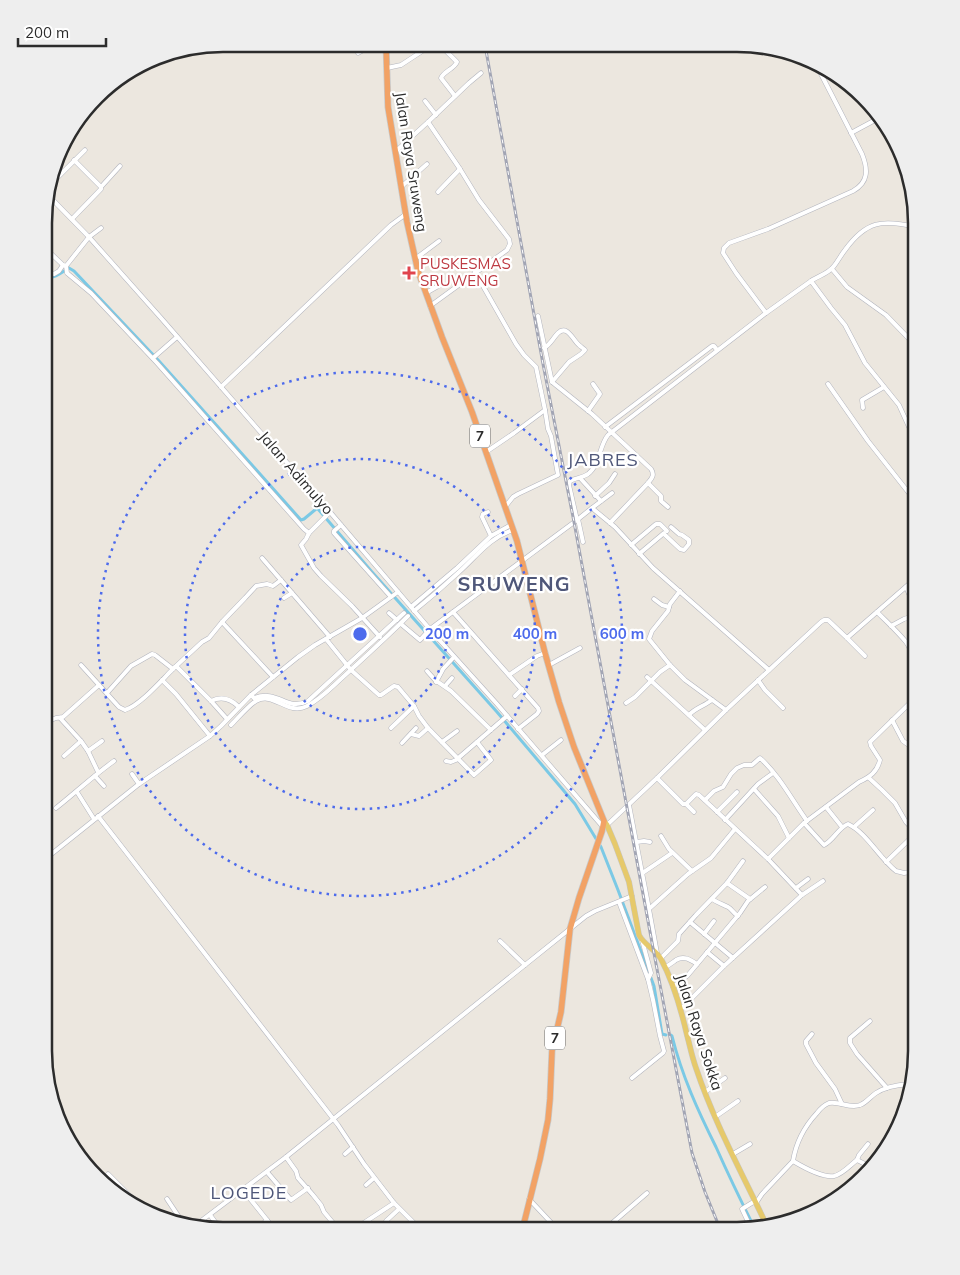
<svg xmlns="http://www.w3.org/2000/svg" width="960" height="1275" font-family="Mulish,sans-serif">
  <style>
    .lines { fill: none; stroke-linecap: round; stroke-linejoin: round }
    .canal { stroke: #7bc9e5; stroke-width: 3 }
    .minor-casing { stroke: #b3b5be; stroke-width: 5 }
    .major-casing { stroke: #c8c8c8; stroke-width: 6 }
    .highway-casing { stroke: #c8c8c8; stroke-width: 7 }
    .minor { stroke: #fff; stroke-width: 4 }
    .major { stroke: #e6c96b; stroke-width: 5 }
    .highway { stroke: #f2a265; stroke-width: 5.5 }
    .rail-casing { stroke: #a2a5b4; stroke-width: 3 }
    .rail { stroke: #fff; stroke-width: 1; stroke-dasharray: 4; stroke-linecap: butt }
    .ring { fill: none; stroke: #4d6bec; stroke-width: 2.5; stroke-dasharray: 2.5 5 }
    .health-dot { fill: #e0444e; stroke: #fff; stroke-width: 2 }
    .labels { text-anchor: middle; stroke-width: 4.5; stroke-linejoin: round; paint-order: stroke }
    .shield { fill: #fff; stroke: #6b6b6b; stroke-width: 1 }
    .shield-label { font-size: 14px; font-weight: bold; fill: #2c2c2c }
    .street-label { font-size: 15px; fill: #2c2c2c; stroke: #fff }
    .health-label { font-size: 15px; fill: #be3a42; stroke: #fff; text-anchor: start }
    .quarter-label { font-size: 18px; letter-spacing: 1px; fill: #4f5779; stroke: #fff }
    .district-label { font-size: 20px; font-weight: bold; letter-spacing: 1px; fill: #4f5779; stroke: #fff }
    .rim { fill: none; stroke: #2c2c2c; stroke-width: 2.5 }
    .centre { fill: #4d6bec; stroke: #fff; stroke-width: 2.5 }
    .ring-label { font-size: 15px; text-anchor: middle; font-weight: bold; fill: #4d6bec; stroke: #fff; stroke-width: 4.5; stroke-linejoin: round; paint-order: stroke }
  </style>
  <rect width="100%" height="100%" fill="#ece7df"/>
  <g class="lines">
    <g class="canal">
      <path d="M46 272 51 277C57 277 63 271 69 268L74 271 159 361 301 520 304 519 316 509H318L372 572 497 712 575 804 601 847 618 890 654 986 662 1034 666 1035"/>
      <path d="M671 1035 672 1036C682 1076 698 1111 716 1147 728 1174 741 1201 754 1227"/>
    </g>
    <g class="minor-casing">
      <g id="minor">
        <path d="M439 44 457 62C454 69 444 71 441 78L455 96"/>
        <path d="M358 53 374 44"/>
        <path d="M387 68 401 65 433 44"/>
        <path d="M425 101 436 115"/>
        <path d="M428 122 469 83 481 73"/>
        <path d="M851 133 877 119"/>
        <path d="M395 152 428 122 460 169 479 200 509 239 510 244 507 250 430 306"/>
        <path d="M74 160 101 187"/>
        <path d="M50 185 85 150"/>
        <path d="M401 187 427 164"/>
        <path d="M438 192 460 169"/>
        <path d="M47 194 89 237 161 318 330 512 434 634 497 704 603 827"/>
        <path d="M72 219 101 189V187L120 166"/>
        <path d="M45 248 63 265 66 266 67 273 91 293 157 363 304 529 309 533 330 512"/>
        <path d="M415 259 439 241"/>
        <path d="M66 266 89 237 101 228"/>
        <path d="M45 269 50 273 54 274 59 271 63 265"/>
        <path d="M832 269 847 287 886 315 916 346"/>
        <path d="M475 272 516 344 524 355 536 367 545 410 514 433 486 452"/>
        <path d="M811 281C818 276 828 274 834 266 838 261 841 255 845 250 866 221 882 219 916 227"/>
        <path d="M426 293 440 285"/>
        <path d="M766 313 736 273 723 253 724 248 729 243 768 229 853 191C869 182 868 169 862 154L819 70"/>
        <path d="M538 316 552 382 592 414 651 469C655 475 652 478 648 483L610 523"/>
        <path d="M544 348C551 344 553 338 558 333 567 324 573 340 579 345 581 347 583 348 585 350L581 354 569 362 552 382"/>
        <path d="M153 358 177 337"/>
        <path d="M828 384 868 441 916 502"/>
        <path d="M221 387 391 225 406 214"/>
        <path d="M863 408 862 400 884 387"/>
        <path d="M588 411 600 394 593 384"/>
        <path d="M605 427 712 346H714L717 350"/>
        <path d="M580 478 601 501"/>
        <path d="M648 483 661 496V501L668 507"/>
        <path d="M595 496 609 483 615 474"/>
        <path d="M505 507 513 497 518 494 558 475 551 436 548 429 545 410"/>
        <path d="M592 508 612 493"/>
        <path d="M488 512 483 514 482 517 491 536"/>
        <path d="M578 519 583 542"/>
        <path d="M577 520 592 508 615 527 653 568 769 670"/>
        <path d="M341 525 334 531V533L391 597"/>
        <path d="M309 533 306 539 301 545 314 568 321 576 352 606 380 637"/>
        <path d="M664 534 680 549 684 550 689 544V540L682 535 679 534 671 527"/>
        <path d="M631 545 656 524H660L667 531"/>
        <path d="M639 554 664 533"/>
        <path d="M262 558 330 637"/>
        <path d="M906 587 916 610"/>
        <path d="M680 591 670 604 668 611 652 631 649 639 670 665 685 680 726 710"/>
        <path d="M284 598 292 593"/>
        <path d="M654 599 662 605 669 607"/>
        <path d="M411 607 457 568 491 536 511 525"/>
        <path d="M414 611C429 599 444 586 458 573 476 557 490 537 513 530"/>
        <path d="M453 612 538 708 539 711 537 714 518 729"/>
        <path d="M877 612C887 622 897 631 906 642 910 647 911 654 916 659"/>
        <path d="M389 613 397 620"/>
        <path d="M222 622 245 598 256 586 267 584 273 586 281 580"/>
        <path d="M401 624 420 640 430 629 577 520 569 485 570 481C575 478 582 478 588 474 600 465 599 446 608 435L766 313 811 281 831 308 845 325 865 363 899 405 909 427 916 435"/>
        <path d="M891 626 904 619 916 615"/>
        <path d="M847 638 865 656"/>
        <path d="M326 639 351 670 379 695H381L394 686 398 687 414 706 419 716 428 728 474 775 491 760 477 742"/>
        <path d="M81 665 119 707 125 710C140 705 160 682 171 671L175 667H177L211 701 227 719"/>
        <path d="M549 665 580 648"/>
        <path d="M175 667 202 642 209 638 222 622 273 677"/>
        <path d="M427 671 435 680 451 691 491 730"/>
        <path d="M509 675 537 656 545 653"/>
        <path d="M647 677 705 730"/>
        <path d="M162 680 176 694 210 736"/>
        <path d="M758 680 765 690 783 708"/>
        <path d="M436 682 443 669 454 657"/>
        <path d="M445 686 452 678"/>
        <path d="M107 693 131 666 152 654 155 655 173 669"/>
        <path d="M251 695 254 698C279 689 286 712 308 701L404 613"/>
        <path d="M515 696 522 689"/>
        <path d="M211 701C221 696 231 699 239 707"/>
        <path d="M626 703 635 697 660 672 670 665"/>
        <path d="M689 715C695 708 704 706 712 700"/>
        <path d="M60 718 81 741 88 751 98 772"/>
        <path d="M892 720 903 741 916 750"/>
        <path d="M44 723 56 718 63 717 99 685"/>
        <path d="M231 725C237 719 249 705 256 701 274 691 287 716 307 706 321 699 332 687 343 677 365 657 387 637 408 616"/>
        <path d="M391 728 414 706"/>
        <path d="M411 734 419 736 428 728"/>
        <path d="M442 742 457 731"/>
        <path d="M402 743 416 728"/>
        <path d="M88 751 102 741"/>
        <path d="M542 755 561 740"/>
        <path d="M64 756 81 741"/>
        <path d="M446 761 451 762 456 760 507 716"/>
        <path d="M132 774 139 784"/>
        <path d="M95 776 104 786"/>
        <path d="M657 778 683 804H686L696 794 699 795 768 859 802 895 724 966 681 1009"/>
        <path d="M869 778 882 790 895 803 906 822 916 833 886 862"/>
        <path d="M754 789 778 816 789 838"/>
        <path d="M77 792 94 819"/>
        <path d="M705 800 714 791 723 787 731 774 737 768 744 765H752L760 758C779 775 792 800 807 821"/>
        <path d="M686 804 694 812"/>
        <path d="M629 805 649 909"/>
        <path d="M826 807 842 827"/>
        <path d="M56 808C75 793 93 776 114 761"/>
        <path d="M717 812 737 792"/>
        <path d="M98 816 338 1125 364 1164 394 1203 421 1230"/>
        <path d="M725 820 758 784 773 773"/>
        <path d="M804 823 859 782C870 777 877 772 880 760L871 746 870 742 913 700"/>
        <path d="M607 825 657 778 726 710 821 622 824 620H828L847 638 916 578"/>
        <path d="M854 827 873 810"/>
        <path d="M661 836 669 849 692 871"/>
        <path d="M637 842 644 841 650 842"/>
        <path d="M768 859 804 823 824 845C834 840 838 828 848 824 867 833 879 858 896 871L904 873 916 871"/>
        <path d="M44 860 139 784 210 736 221 726 251 695 298 657 315 645 362 618 398 592"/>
        <path d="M641 874 672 853"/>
        <path d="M727 883 750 899"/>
        <path d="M796 888 808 879"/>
        <path d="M802 895 823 881"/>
        <path d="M712 899C718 903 722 904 728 907 732 909 733 913 738 916"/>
        <path d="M619 902 648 979"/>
        <path d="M690 922 733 958"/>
        <path d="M704 934 714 921"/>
        <path d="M500 941 525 965"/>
        <path d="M707 952 724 966"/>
        <path d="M657 953 649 909 688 874 711 858 735 829"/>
        <path d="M661 958 678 941 679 934 696 915 727 883 743 861"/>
        <path d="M665 967C670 965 672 963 676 960 684 955 691 960 697 964"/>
        <path d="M673 987 688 975 740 913 748 901 765 887"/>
        <path d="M870 1021 850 1038V1043L857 1054 887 1088"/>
        <path d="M812 1034 806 1041V1044L816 1063 835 1089 842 1104"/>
        <path d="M632 1078 663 1053 664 1051 660 1036 653 1000 648 979 651 973 642 940"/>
        <path d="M705 1092 725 1078"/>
        <path d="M715 1117 738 1101"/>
        <path d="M345 1154 353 1147"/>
        <path d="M733 1154 750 1144"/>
        <path d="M286 1157 296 1171 298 1178 313 1195 321 1205 324 1212 339 1230"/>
        <path d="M857 1160 859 1155 868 1144"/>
        <path d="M793 1161C796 1142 804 1127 817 1113 820 1109 824 1105 829 1103 840 1101 850 1109 860 1105 866 1103 870 1097 876 1093 885 1087 897 1085 909 1084"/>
        <path d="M267 1172 291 1200 308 1188"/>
        <path d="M108 1174 141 1207"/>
        <path d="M366 1185 374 1178"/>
        <path d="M243 1190 275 1230"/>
        <path d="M167 1199 183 1223"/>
        <path d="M529 1199 559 1231"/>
        <path d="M756 1203 762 1194 793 1161C803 1167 822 1178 834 1176 843 1174 850 1165 857 1160L869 1166"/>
        <path d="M210 1215 221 1230"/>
        <path d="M386 1221 399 1209"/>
        <path d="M193 1227 286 1157 586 916 595 911 632 896"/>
        <path d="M751 1228 742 1209 755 1201"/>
        <path d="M256 1230 267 1220"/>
        <path d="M276 1230 284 1224"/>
        <path d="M353 1230 394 1203"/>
        <path d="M603 1231 647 1193"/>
      </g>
    </g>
    <g class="major-casing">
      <path id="major" d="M604 821 607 825 615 844 629 882 639 935C644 945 655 949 661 959 674 983 681 1009 687 1035 690 1046 692 1057 696 1068 714 1122 742 1173 766 1224"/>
    </g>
    <g class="highway-casing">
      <path id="highway" d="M386 44 388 107 407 222 418 271 442 337 472 412 517 541 545 653 559 702 574 747 604 821 602 831 579 898 570 929 561 1012 552 1051 550 1099 548 1120 540 1159 522 1231"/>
    </g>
    <use href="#minor" class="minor"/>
    <use href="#major" class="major"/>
    <use href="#highway" class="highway"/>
    <g class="rail-casing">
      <path id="rail" d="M485 45 543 364 574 522 653 948 692 1153 705 1192 721 1231"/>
    </g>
    <use href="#rail" class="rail"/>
  </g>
  <g class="ring">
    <circle cx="360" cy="634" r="87"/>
    <circle cx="360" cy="634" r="175"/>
    <circle cx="360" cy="634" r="262"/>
  </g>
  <path class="health-dot" d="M406.5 265.5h5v5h5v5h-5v5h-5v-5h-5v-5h5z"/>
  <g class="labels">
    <g class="shield">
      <rect x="470" y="424.5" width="20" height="23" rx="4"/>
      <rect x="545" y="1026.5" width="20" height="23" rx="4"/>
    </g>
    <g class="shield-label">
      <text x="480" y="441">7</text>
      <text x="555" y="1043">7</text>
    </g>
    <g class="street-label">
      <text transform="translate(411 162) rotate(81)" y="5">Jalan Raya Sruweng</text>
      <text transform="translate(296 473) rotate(49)" y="5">Jalan Adimulyo</text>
      <text transform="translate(699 1032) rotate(72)" y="5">Jalan Raya Sokka</text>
    </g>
    <g class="health-label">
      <text x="420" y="269">PUSKESMAS<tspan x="420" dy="17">SRUWENG</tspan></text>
    </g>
    <g class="quarter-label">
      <text x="603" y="466">JABRES</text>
      <text x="249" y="1199">LOGEDE</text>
    </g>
    <g class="district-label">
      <text x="514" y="591">SRUWENG</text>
    </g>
  </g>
  <path d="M0 0H960V1275H0ZM223 52H737A171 171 0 0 1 908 223V1051A171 171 0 0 1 737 1222H223A171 171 0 0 1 52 1051V223A171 171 0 0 1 223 52Z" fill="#eee" fill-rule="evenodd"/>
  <path class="rim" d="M223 52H737A171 171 0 0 1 908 223V1051A171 171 0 0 1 737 1222H223A171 171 0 0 1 52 1051V223A171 171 0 0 1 223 52Z"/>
  <circle cx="360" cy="634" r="8" class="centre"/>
  <g class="ring-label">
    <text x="447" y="639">200 m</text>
    <text x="535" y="639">400 m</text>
    <text x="622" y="639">600 m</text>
  </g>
  <path d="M18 38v8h88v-8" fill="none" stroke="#2c2c2c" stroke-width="2.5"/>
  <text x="25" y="38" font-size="15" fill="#2c2c2c" stroke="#ffffff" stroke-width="4" paint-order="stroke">200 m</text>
</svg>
